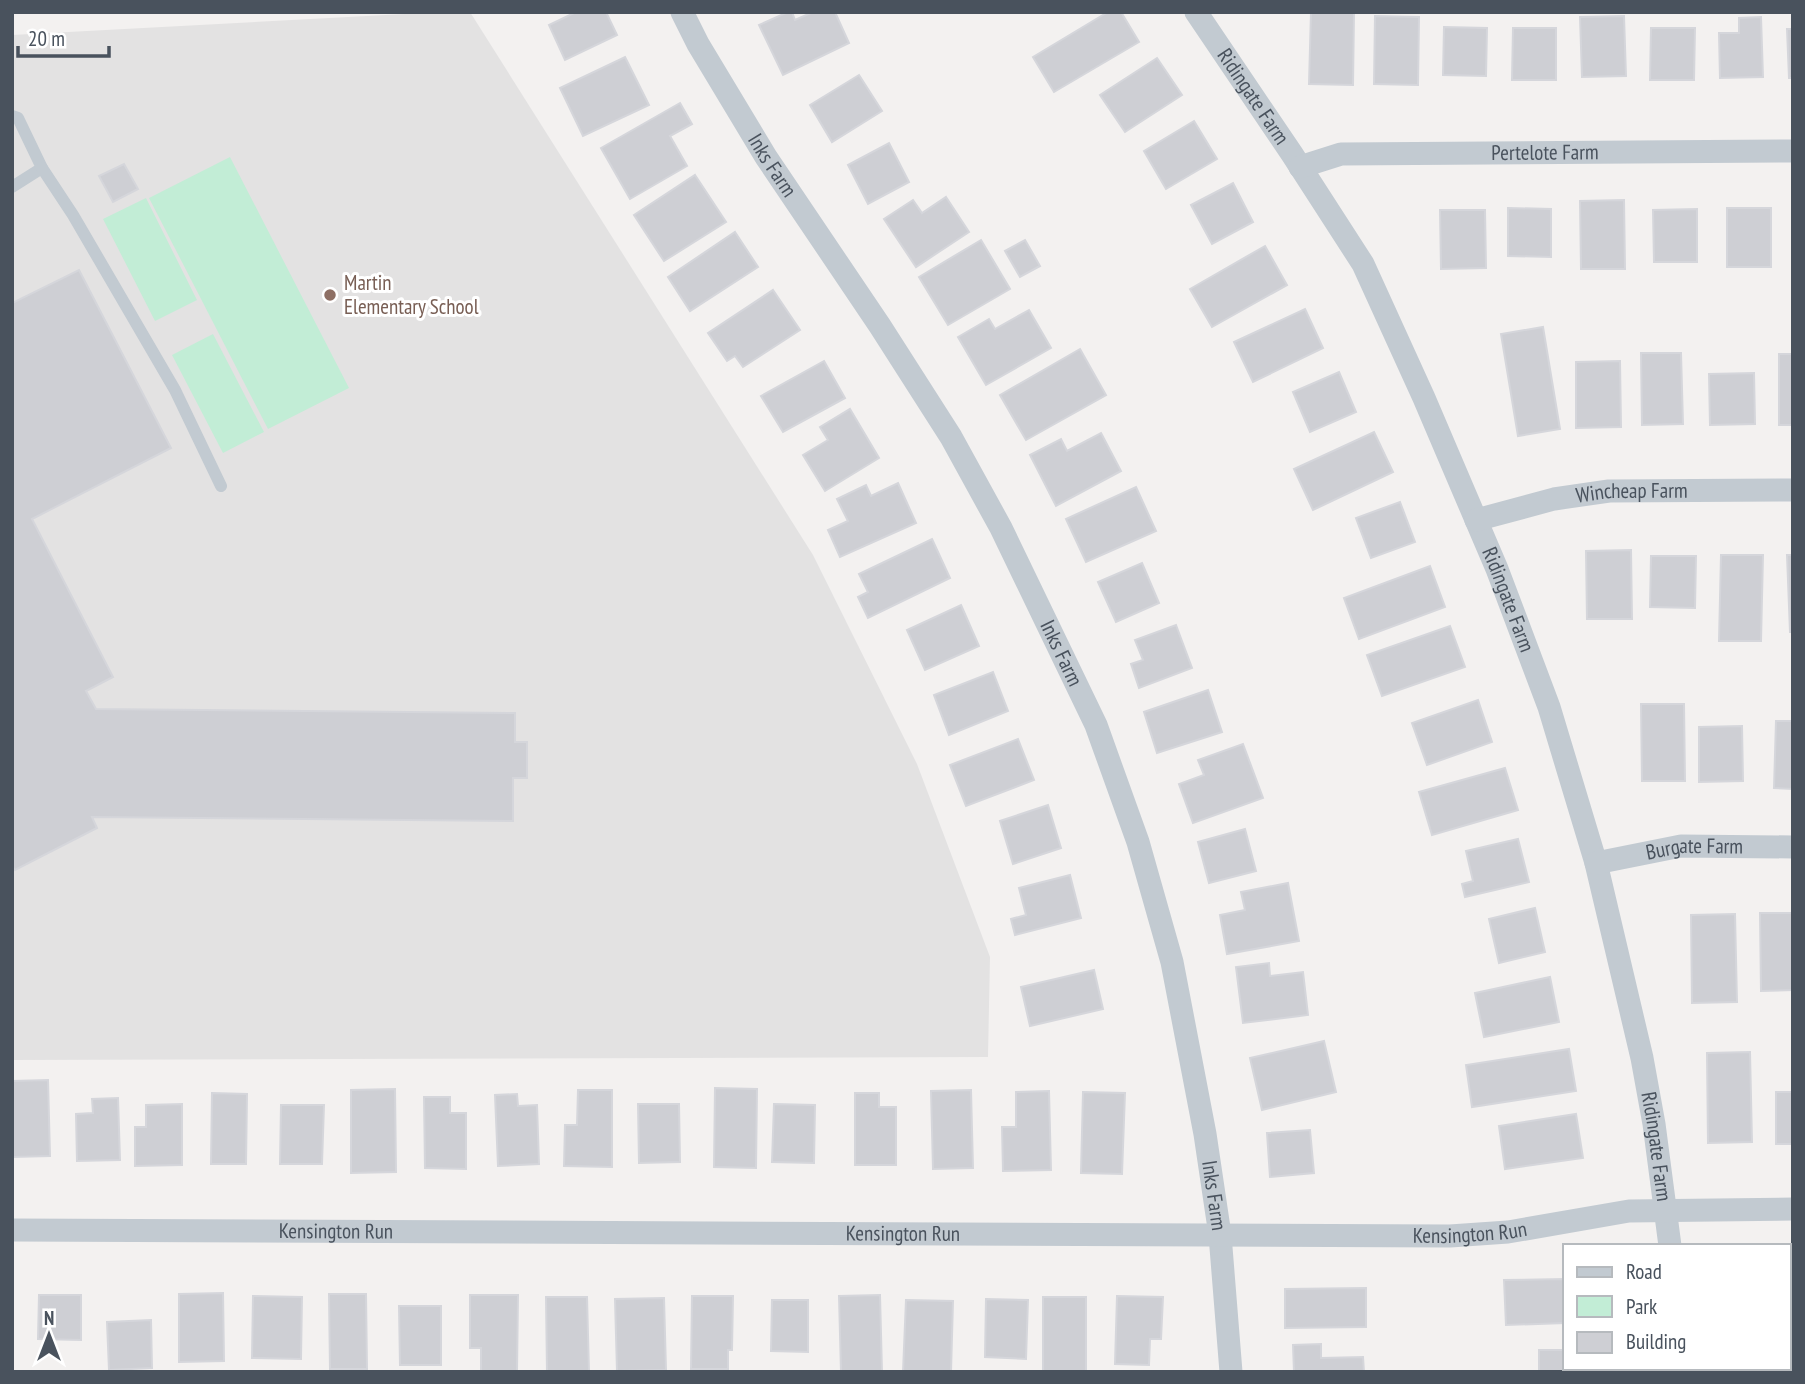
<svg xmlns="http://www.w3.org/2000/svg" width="1805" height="1384" font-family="'PT Sans Narrow',sans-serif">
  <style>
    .education { fill: #e3e2e2 }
    .green { fill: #c2edd6 }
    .building { fill: #cecfd4; stroke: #d5d6db; stroke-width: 2 }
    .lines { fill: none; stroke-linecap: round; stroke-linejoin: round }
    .service { stroke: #c2cad1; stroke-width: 12 }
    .minor { stroke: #c2cad1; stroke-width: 23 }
    .education-dot { fill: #8d6e63; stroke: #fff; stroke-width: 2.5 }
    .labels { text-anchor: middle; stroke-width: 6; stroke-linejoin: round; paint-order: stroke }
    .street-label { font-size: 21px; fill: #49525d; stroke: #fff }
    .education-label { font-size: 21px; fill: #785e54; stroke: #fff; text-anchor: start }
  </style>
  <rect width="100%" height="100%" fill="#f3f1f0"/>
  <path class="education" d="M442 12H470L813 555 917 764 990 957 988 1057 12 1060V35Z"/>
  <g class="green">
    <path d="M230 157 349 388 268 429 149 198Z"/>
    <path d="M146 198 197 300 155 321 103 219Z"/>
    <path d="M213 334 264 432 223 453 172 355Z"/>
  </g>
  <g class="building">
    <path d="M576 12H606L617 35 565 60 549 25Z"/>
    <path d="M788 12H792L795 20 813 12H835L849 43 783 75 759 25Z"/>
    <path d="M1108 12H1121L1139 42 1054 92 1033 57Z"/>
    <path d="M1311 12H1354L1353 85 1309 84Z"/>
    <path d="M1375 16 1419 17 1418 85 1374 84Z"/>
    <path d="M1624 16 1626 76 1582 77 1580 17Z"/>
    <path d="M1761 17 1763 77 1720 78 1719 33H1739V18Z"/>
    <path d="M1444 27 1487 28 1486 76 1443 75Z"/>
    <path d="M1513 28H1556V80H1512Z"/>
    <path d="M1651 28H1695L1694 80H1650Z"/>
    <path d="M1787 29H1793V78H1789Z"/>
    <path d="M625 57 649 105 583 136 560 88Z"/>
    <path d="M1157 58 1182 95 1125 132 1100 95Z"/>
    <path d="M859 75 882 111 832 142 810 105Z"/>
    <path d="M680 103 692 124 670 136 687 166 630 199 601 148Z"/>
    <path d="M1194 121 1217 159 1166 189 1144 151Z"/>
    <path d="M889 143 909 182 868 204 848 165Z"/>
    <path d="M124 164 138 189 113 202 99 176Z"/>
    <path d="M695 175 726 222 664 261 634 215Z"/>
    <path d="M1233 183 1253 222 1212 244 1191 205Z"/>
    <path d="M946 197 969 232 916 267 884 219 913 200 922 213Z"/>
    <path d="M1624 200 1625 269H1581L1580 201Z"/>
    <path d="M1508 208 1551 209V257L1508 256Z"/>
    <rect x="1727" y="208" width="44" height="59"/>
    <path d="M1697 209V262H1654L1653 210Z"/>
    <path d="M1440 210H1485L1486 268 1441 269Z"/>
    <path d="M735 232 758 267 690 311 668 277Z"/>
    <path d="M981 240 1010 289 948 325 919 277Z"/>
    <path d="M1025 240 1040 266 1020 277 1005 251Z"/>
    <path d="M1265 246 1287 285 1212 327 1190 289Z"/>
    <path d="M79 270 171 448 32 519 113 677 86 691 96 709 515 713V742H527V778H513V821L92 817 97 828 15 870 12 866V303Z"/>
    <path d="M773 290 800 330 743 367 735 356 727 361 708 333Z"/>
    <path d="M1305 309 1323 348 1253 382 1234 342Z"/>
    <path d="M1029 310 1051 348 986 385 958 337 989 319 995 329Z"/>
    <path d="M1543 327 1560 429 1518 436 1501 334Z"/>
    <path d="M1080 349 1106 395 1026 440 1000 395Z"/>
    <path d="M1641 353H1681L1683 424 1642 425Z"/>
    <rect x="1779" y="354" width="14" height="71"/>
    <path d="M824 361 845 398 783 432 761 396Z"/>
    <path d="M1620 361 1621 427 1576 428V362Z"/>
    <path d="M1339 372 1356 412 1310 432 1293 392Z"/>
    <path d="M1754 373 1755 424 1710 425 1709 374Z"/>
    <path d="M850 409 879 458 825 491 803 455 828 440 820 427Z"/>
    <path d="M1374 432 1393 472 1313 510 1294 469Z"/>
    <path d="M1101 433 1121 471 1056 506 1030 455 1061 439 1067 451Z"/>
    <path d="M898 483 916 523 840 557 828 530 848 521 837 499 866 485 871 496Z"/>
    <path d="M1136 487 1156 531 1086 562 1066 519Z"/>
    <path d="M1400 502 1415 542 1371 558 1356 518Z"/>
    <path d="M932 539 950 578 868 618 858 597 868 592 859 574Z"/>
    <path d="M1631 550 1632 619H1587L1586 551Z"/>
    <path d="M1721 555H1763L1761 641H1719Z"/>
    <path d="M1787 555H1793V632H1790Z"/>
    <path d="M1651 556H1696L1695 608 1650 607Z"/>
    <path d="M1142 563 1159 603 1116 622 1098 582Z"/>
    <path d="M1430 566 1445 607 1359 639 1344 598Z"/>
    <path d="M961 605 979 646 925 670 907 630Z"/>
    <path d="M1176 625 1192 668 1139 688 1131 664 1143 660 1135 640Z"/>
    <path d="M1450 626 1465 667 1382 696 1367 655Z"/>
    <path d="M993 672 1008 711 949 735 934 695Z"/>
    <path d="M1208 690 1222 732 1157 753 1144 712Z"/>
    <path d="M1478 700 1492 742 1427 765 1412 723Z"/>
    <path d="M1641 704H1684L1685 781H1642Z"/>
    <path d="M1776 721H1793V789L1774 788Z"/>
    <path d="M1742 726 1743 781 1699 782V727Z"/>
    <path d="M1018 739 1034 780 966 806 950 765Z"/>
    <path d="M1243 744 1263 798 1193 823 1179 784 1204 775 1198 760Z"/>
    <path d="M1505 768 1518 810 1432 835 1419 792Z"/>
    <path d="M1048 805 1061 848 1013 864 1000 821Z"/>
    <path d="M1245 829 1256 871 1209 883 1198 842Z"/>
    <path d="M1518 839 1529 882 1465 897 1462 884 1473 881 1466 851Z"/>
    <path d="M1070 875 1081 918 1015 935 1011 919 1026 915 1019 888Z"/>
    <path d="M1288 883 1299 941 1227 954 1220 915 1245 910 1241 892Z"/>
    <path d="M1535 908 1545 952 1499 963 1489 919Z"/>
    <path d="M1760 913H1793V990L1761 991Z"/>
    <path d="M1735 914 1737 1002 1692 1003 1691 915Z"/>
    <path d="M1269 963 1270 976 1303 972 1308 1015 1243 1023 1236 967Z"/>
    <path d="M1094 970 1103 1009 1030 1026 1021 987Z"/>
    <path d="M1550 977 1559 1022 1484 1037 1475 993Z"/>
    <path d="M1324 1041 1336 1092 1262 1110 1250 1058Z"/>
    <path d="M1569 1049 1576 1091 1472 1107 1466 1065Z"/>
    <path d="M1750 1052 1752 1142 1708 1143 1707 1053Z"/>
    <path d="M48 1080 50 1156 12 1157V1081Z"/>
    <path d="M715 1088 757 1089 756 1168 714 1167Z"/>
    <path d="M395 1089 396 1172 351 1173V1090Z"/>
    <path d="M578 1090H612V1167L564 1166 565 1125H577Z"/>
    <path d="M971 1090 973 1168 933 1169 931 1091Z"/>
    <path d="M1049 1091 1051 1170 1003 1171 1002 1127H1016V1092Z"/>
    <path d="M1083 1092 1125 1093 1122 1174 1081 1173Z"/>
    <rect x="1776" y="1092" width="17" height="52"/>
    <path d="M212 1093 247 1094 246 1164H211Z"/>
    <path d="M855 1093H879V1107H896V1165H855Z"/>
    <path d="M517 1094 518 1106 537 1105 539 1164 498 1166 495 1095Z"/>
    <path d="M424 1097H450V1113H466V1169L425 1168Z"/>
    <path d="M118 1098 120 1160 77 1161 76 1114 93 1113 92 1099Z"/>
    <path d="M182 1104V1165L135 1166V1127H146V1105Z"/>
    <path d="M638 1104H679L680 1162 639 1163Z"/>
    <path d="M774 1104 815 1105 814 1163 772 1162Z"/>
    <path d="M281 1105H324L322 1164H280Z"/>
    <path d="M1576 1114 1583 1158 1505 1169 1499 1126Z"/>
    <path d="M1310 1130 1314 1173 1270 1177 1267 1133Z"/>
    <path d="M1565 1279V1323L1506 1325 1504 1280Z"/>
    <path d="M1366 1288V1327L1285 1328V1289Z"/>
    <path d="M223 1293 224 1361 179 1362V1294Z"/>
    <path d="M329 1294H366L367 1369H330Z"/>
    <path d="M39 1295H81V1340L38 1339Z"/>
    <path d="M470 1295H518L517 1371H481V1348H470Z"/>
    <path d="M880 1295 882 1372H841L839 1296Z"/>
    <path d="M253 1296 302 1297 301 1359 252 1358Z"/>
    <path d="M692 1296H733L732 1350H728V1369H691Z"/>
    <path d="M1117 1296 1163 1297 1161 1339H1150L1149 1365 1115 1364Z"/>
    <path d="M546 1297H587L589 1372H547Z"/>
    <rect x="1043" y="1297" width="43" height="75"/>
    <path d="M664 1298 666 1370 617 1371 615 1299Z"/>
    <path d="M986 1299 1028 1300 1026 1359 985 1357Z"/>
    <path d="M772 1300H808V1352L771 1351Z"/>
    <path d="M906 1300 953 1301 951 1372H903Z"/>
    <path d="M399 1306H441V1365H400Z"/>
    <path d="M151 1320 152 1368 109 1370 107 1322Z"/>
    <path d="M1321 1344V1358L1363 1357 1364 1372H1294L1293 1345Z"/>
    <path d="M1539 1350H1565V1368H1601V1372H1539Z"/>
  </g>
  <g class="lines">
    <g class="service">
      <path d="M12 116 18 118 42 168 12 187"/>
      <path d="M42 168 73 215 175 390 221 486"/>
    </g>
    <g class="minor">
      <path id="s1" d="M682 12 698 44 766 157 880 326 951 437 1001 528 1096 725 1138 842 1172 962 1205 1134 1220 1235 1231 1372"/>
      <path id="s2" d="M1196 12 1292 154 1363 264 1424 398 1497 569 1549 707 1596 863 1642 1058 1654 1124 1670 1246"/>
      <path id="s3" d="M1300 167 1341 154 1793 151"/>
      <path id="s4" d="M1476 520 1554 499 1609 491 1793 490"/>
      <path id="s5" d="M1596 863 1681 846 1793 847"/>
      <path id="s6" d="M12 1230 1450 1236 1508 1232 1629 1211 1793 1209"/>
      <path d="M1676 1368V1372"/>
    </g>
  </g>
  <circle class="education-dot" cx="330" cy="295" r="7"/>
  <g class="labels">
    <g class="street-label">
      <text dy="7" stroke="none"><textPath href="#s2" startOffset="102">Ridingate Farm</textPath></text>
      <text dy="7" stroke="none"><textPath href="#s3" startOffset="247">Pertelote Farm</textPath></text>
      <text dy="7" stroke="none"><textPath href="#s1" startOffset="178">Inks Farm</textPath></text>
      <text dy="7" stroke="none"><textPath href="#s4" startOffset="159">Wincheap Farm</textPath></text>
      <text dy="7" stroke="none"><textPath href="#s2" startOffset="668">Ridingate Farm</textPath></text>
      <text dy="7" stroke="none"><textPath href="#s1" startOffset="746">Inks Farm</textPath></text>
      <text dy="7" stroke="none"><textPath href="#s5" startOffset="100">Burgate Farm</textPath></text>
      <text dy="7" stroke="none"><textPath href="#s2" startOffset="1236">Ridingate Farm</textPath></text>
      <text dy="7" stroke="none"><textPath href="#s1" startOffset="1312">Inks Farm</textPath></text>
      <text dy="7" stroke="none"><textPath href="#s6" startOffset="324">Kensington Run</textPath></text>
      <text dy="7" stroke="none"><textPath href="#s6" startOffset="1458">Kensington Run</textPath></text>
      <text dy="7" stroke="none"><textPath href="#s6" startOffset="891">Kensington Run</textPath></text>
    </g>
    <g class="education-label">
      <text x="344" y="290">Martin<tspan x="344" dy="24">Elementary School</tspan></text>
    </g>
  </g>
  <rect width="1805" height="1384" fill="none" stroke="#49525d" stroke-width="28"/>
  <rect x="1563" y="1244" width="228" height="126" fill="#ffffff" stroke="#b6babe" stroke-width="2"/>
  <rect x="1577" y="1267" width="35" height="10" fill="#c2cad1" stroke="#b6babe" stroke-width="2"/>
  <text x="1626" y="1279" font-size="21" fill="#49525d">Road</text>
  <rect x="1577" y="1296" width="35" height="21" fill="#c2edd6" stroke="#b6babe" stroke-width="2"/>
  <text x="1626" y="1314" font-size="21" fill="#49525d">Park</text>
  <rect x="1577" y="1332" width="35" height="21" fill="#cecfd4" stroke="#b6babe" stroke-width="2"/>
  <text x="1626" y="1349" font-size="21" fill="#49525d">Building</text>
  <g transform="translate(49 1335)" stroke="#ffffff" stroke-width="5" paint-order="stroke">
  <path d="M0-5L12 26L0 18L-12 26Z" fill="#49525d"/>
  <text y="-10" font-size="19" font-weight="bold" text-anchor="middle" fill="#49525d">N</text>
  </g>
  <path d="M18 46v10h91v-10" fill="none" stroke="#49525d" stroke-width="3.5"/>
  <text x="28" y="46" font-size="21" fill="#49525d" stroke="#ffffff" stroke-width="5" paint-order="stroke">20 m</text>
</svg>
